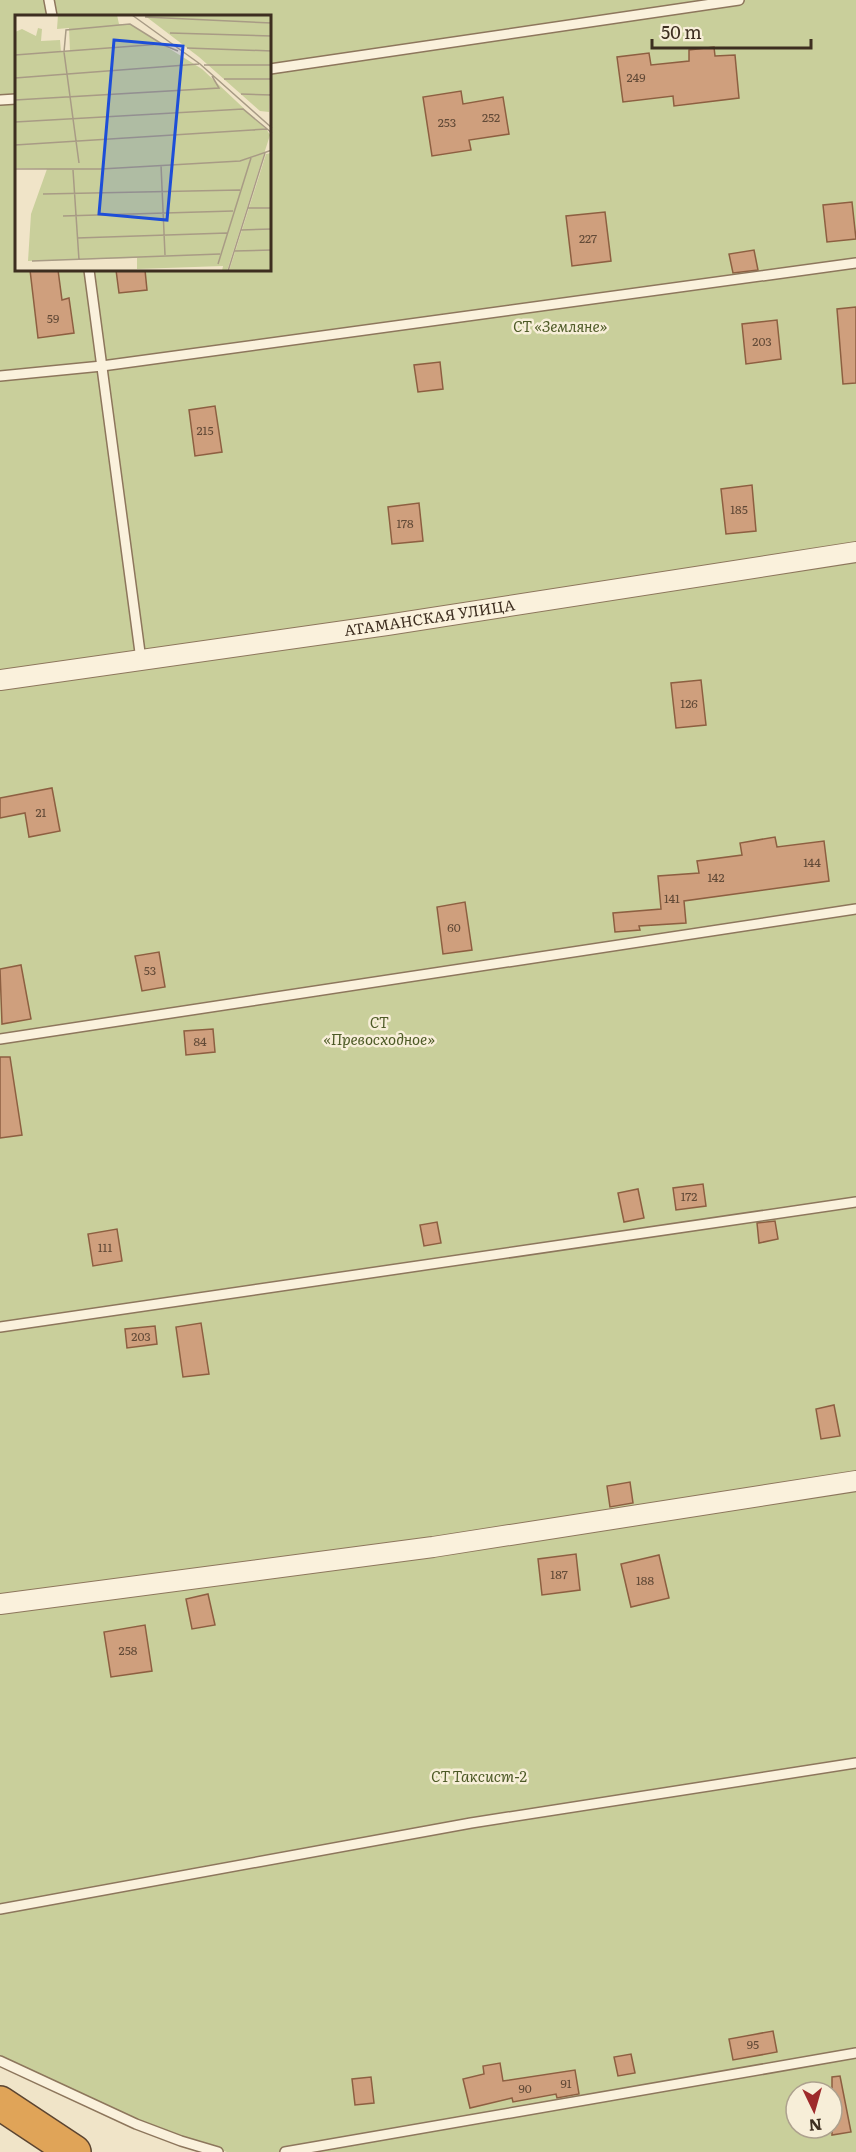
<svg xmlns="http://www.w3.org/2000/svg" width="856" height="2152" font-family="Literata,serif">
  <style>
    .green { fill: #c9cf9b; fill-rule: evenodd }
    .building { fill: #cf9f7d; stroke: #8d5f41; stroke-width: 1.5 }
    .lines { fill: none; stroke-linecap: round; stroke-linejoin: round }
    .lane-casing { stroke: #8d765c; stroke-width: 12 }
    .street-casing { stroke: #8d765c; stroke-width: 22 }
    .highway-casing { stroke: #5b4430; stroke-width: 36 }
    .lane { stroke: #faf1dc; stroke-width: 9 }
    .street { stroke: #faf1dc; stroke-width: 20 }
    .highway { stroke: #e0a458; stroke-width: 33 }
    .labels { text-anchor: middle; stroke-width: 5; stroke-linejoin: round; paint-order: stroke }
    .number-label { font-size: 12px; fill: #624a37 }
    .park-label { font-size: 15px; font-style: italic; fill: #4d5a26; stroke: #f7eed8 }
    .street-label { font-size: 15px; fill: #3d2e20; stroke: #f7eed8 }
    .inset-road { fill: none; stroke: #a89b85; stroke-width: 1.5 }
    .view { fill: #1d4ed8; fill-opacity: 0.15; stroke: #1d4ed8; stroke-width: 3 }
    .inset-edge { fill: none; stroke: #3d2e20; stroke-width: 3 }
  </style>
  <rect width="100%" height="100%" fill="#f0e4c8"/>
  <path class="green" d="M0 0H856V2152H227L97 2107 0 2056ZM16 16H270V270H16ZM796 2092H832V2128H796Z"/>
  <g class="building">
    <path d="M714 47 715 56 735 55 739 98 674 106 673 96 623 102 617 57 649 53 651 65 689 61V50Z"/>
    <path d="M461 91 463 104 503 97 509 134 469 140 471 150 432 156 423 97Z"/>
    <path d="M852 202 856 239 827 242 823 205Z"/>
    <path d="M605 212 611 261 572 266 566 216Z"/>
    <path d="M754 250 758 270 733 273 729 254Z"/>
    <path d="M30 270H58L62 300 69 298 74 333 38 338Z"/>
    <path d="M116 270H145L147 290 119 293Z"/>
    <path d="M856 307V383L843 384 837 309Z"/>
    <path d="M777 320 781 359 746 364 742 324Z"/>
    <path d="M440 362 443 389 418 392 414 365Z"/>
    <path d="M215 406 222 452 195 456 189 410Z"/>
    <path d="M752 485 756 531 726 534 721 489Z"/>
    <path d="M419 503 423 541 392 544 388 507Z"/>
    <path d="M701 680 706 725 676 728 671 683Z"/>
    <path d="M52 788 60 831 29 837 25 813 0 818V798Z"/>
    <path d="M775 837 777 847 824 841 829 881 684 901 686 923 639 926 640 930 615 932 613 913 661 909 658 876 699 873 697 861 742 855 740 843Z"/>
    <path d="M465 902 472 950 443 954 437 907Z"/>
    <path d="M159 952 165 987 142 991 135 956Z"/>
    <path d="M21 965 31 1019 2 1024 0 969Z"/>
    <path d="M213 1029 215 1052 186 1055 184 1031Z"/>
    <path d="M0 1057H10L22 1135 0 1138Z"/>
    <path d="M703 1184 706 1206 676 1210 673 1188Z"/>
    <path d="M638 1189 644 1218 624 1222 618 1193Z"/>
    <path d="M775 1221 778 1239 759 1243 757 1223Z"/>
    <path d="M437 1222 441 1243 424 1246 420 1225Z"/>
    <path d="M117 1229 122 1261 93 1266 88 1234Z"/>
    <path d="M201 1323 209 1374 183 1377 176 1327Z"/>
    <path d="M155 1326 157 1344 127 1348 125 1329Z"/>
    <path d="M834 1405 840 1436 821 1439 816 1409Z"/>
    <path d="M630 1482 633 1503 610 1507 607 1486Z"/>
    <path d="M576 1554 580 1590 542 1595 538 1559Z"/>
    <path d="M659 1555 669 1598 631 1607 621 1564Z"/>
    <path d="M208 1594 215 1625 192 1629 186 1599Z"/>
    <path d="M145 1625 152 1671 111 1677 104 1632Z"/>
    <path d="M773 2031 777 2052 733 2060 729 2039Z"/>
    <path d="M631 2054 635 2073 618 2076 614 2057Z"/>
    <path d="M500 2063 503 2081 575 2070 579 2094 557 2098 556 2094 513 2102 512 2098 470 2108 463 2079 484 2074 483 2066Z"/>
    <path d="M840 2076 851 2132 832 2135V2077Z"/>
    <path d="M371 2077 374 2103 355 2105 352 2079Z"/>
  </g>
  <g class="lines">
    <g class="lane-casing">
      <g id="lane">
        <path d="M49 0 52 16"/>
        <path d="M270 69 739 0"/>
        <path d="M0 100 16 99"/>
        <path d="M89 270 141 660"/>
        <path d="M0 376 102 366 856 263"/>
        <path d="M0 1039 856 909"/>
        <path d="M0 1327 856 1202"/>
        <path d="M0 1909 471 1823 856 1763"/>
        <path d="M0 2061 136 2124 181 2141 218 2152"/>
        <path d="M285 2152 856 2053"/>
      </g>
    </g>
    <g class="street-casing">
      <g id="street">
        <path id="s1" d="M0 680 387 625 856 552"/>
        <path d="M0 1604 433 1547 856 1481"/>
      </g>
    </g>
    <g class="highway-casing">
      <path id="highway" d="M0 2103 74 2152"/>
    </g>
    <use href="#lane" class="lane"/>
    <use href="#street" class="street"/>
    <use href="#highway" class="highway"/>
  </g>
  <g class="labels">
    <g class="number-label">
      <text x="636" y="82">249</text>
      <text x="491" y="122">252</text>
      <text x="447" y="127">253</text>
      <text x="588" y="243">227</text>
      <text x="53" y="323">59</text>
      <text x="762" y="346">203</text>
      <text x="205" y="435">215</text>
      <text x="739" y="514">185</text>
      <text x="405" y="528">178</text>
      <text x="689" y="708">126</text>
      <text x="41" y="817">21</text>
      <text x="812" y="867">144</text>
      <text x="716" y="882">142</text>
      <text x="672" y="903">141</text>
      <text x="454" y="932">60</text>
      <text x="150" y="975">53</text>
      <text x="200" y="1046">84</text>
      <text x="689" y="1201">172</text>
      <text x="105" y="1252">111</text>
      <text x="141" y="1341">203</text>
      <text x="559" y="1579">187</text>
      <text x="645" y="1585">188</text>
      <text x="128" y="1655">258</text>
      <text x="753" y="2049">95</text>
      <text x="566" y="2088">91</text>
      <text x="525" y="2093">90</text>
    </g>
    <g class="park-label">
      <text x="560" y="332">СТ «Земляне»</text>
      <text x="379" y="1028">СТ<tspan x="379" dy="17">«Превосходное»</tspan></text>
      <text x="479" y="1782">СТ Таксист-2</text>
    </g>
    <g class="street-label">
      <text dy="5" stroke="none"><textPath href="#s1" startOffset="434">АТАМАНСКАЯ УЛИЦА</textPath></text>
    </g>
  </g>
  <g transform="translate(15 15)">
    <rect width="256" height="256" fill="#f0e4c8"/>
    <path d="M43 0H102L104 9H115L187 54 252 115 255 120 212 256H207L208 251 122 254V243L13 246 16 199 32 154 0 153V17L7 14 21 21 23 13 27 14 26 26 45 25 46 37 55 36 54 13 42 14ZM129 0H256L254 97 245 96 184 42ZM256 138V256H214L251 139Z" fill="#c9cf9b"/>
    <path class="inset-road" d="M117 0 185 49 257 113M130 2 257 8M155 18 257 21M172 33 257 36M0 40 146 29 163 36M189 50H257M0 63 184 49M209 64H257M226 79 257 80M0 85 204 73 197 61M0 107 228 94 257 118M0 130 252 114M64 148 49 37 51 15 115 9 147 29M146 150 150 240M0 154H86L225 146 257 135M58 155 64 245M28 179 225 175M233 193H257M48 201 218 196M226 215 257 214M62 223 212 218M219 236 257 235M17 246 205 239M203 249 236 143M213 256 250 138"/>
    <path class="view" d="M99 25 168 31 152 205 84 199Z"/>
    <rect width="256" height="256" class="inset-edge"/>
  </g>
  <g transform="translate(814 2110) rotate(175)"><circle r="28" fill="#f7eed8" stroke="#ada18e" stroke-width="1.5"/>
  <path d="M0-4.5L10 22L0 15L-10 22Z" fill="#9e2a2b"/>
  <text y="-9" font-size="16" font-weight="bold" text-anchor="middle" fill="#3d2e20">N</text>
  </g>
  <path d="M652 39v9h159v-9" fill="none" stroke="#3d2e20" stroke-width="3"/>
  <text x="661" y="39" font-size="18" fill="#3d2e20" stroke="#f7eed8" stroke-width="4.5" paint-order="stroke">50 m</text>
</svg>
